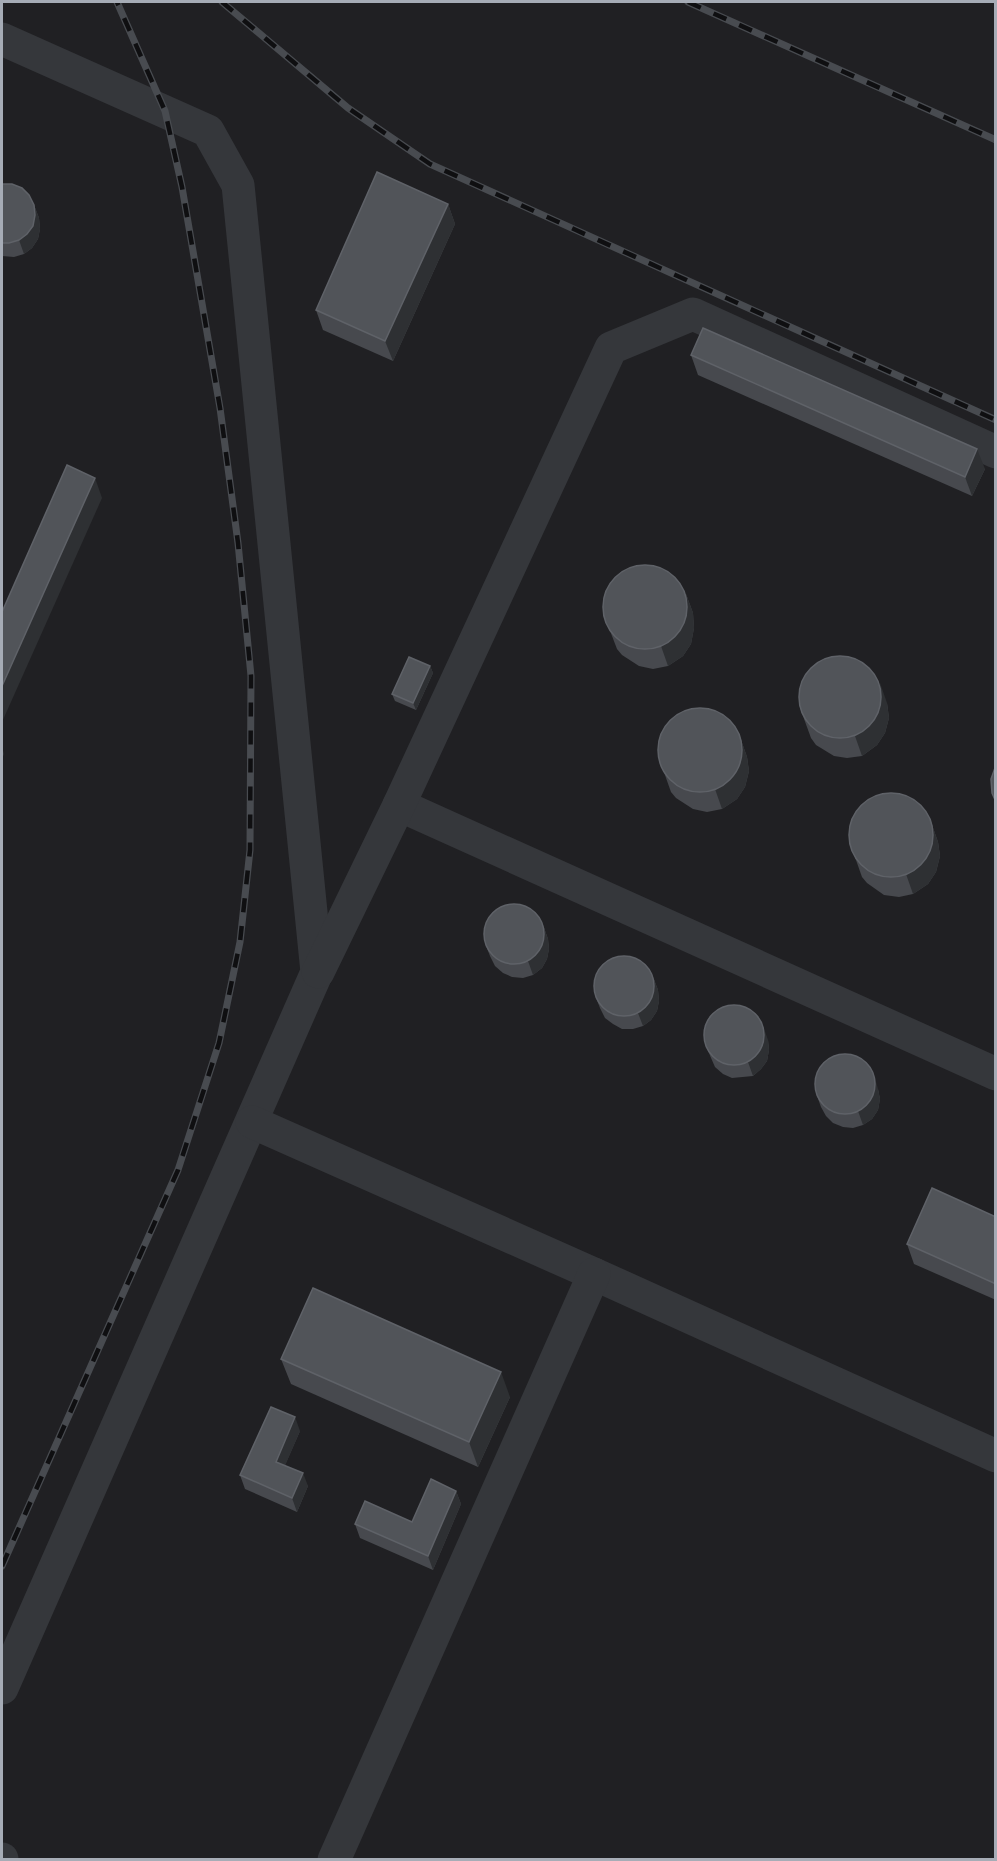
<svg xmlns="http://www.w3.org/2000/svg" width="997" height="1861" font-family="'Golos Text',sans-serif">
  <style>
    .built { fill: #202023 }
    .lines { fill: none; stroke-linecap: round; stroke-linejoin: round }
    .minor { stroke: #35373b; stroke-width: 33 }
    .rail-casing { stroke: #484b50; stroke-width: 7 }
    .rail { stroke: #0f0f11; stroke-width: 4.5; stroke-dasharray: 14; stroke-linecap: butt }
    .wall { fill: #47494e }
    .shaded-wall { fill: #2e3033 }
    .building { fill: #515459; stroke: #5f6268; stroke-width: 1.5 }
  </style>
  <rect width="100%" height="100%" fill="#141416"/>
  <path class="built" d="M2 2H995V1859L2 1860Z"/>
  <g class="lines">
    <g class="minor">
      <path d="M2 39 208 131 238 185 317 972 2 1688"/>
      <path d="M399 805 996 1074"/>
      <path d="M318 972 399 805 611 348 693 314 996 452"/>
      <path d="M252 1122 594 1274 996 1456"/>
      <path d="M2 1859V1860"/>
      <path d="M334 1860 594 1274"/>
    </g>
    <g class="rail-casing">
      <g id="rail">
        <path d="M222 2 348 108 430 164 996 420"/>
        <path d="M688 2 996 140"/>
        <path d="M2 1566 178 1170 219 1043 240 942 250 850 251 676 238 543 220 408 182 187 165 111 117 2"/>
      </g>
    </g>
    <use href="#rail" class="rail"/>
  </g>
  <g class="wall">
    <path d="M2 184 34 205 39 218 40 229 38 239 32 248 24 254 14 257 2 256Z"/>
    <path d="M448 204 455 224 393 361 323 330 316 310Z"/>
    <path d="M691 355 985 469 972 496 698 375Z"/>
    <path d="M686 594 693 613 694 628 691 644 683 656 668 666 653 669 639 666 622 655 617 649 604 615Z"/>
    <path d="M430 666 433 673 416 710 395 701 392 694Z"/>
    <path d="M887 703 889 718 885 733 877 745 862 756 847 758 834 756 816 745 811 738 799 705Z"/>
    <path d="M740 737 747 757 749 771 745 787 737 799 722 809 707 812 693 809 676 798 671 792 659 758Z"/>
    <path d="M931 822 938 842 940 856 936 872 928 884 913 894 899 897 884 895 867 883 862 877 850 843Z"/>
    <path d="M543 925 548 939 549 949 547 959 542 968 533 975 523 978 512 977 503 973 495 966 490 956 485 943Z"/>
    <path d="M653 977 658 990 659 1001 657 1011 651 1020 643 1026 633 1029H622L613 1024 605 1018 600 1008 595 995Z"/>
    <path d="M768 1040 769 1050 767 1061 761 1069 753 1076 732 1078 723 1074 715 1067 705 1044Z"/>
    <path d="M878 1089 880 1099 878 1110 872 1119 863 1125 853 1128 843 1127 833 1123 826 1116 821 1107 816 1093Z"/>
    <path d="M996 1217V1300L914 1264 907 1244Z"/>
    <path d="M281 1359 510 1397 478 1467 291 1384Z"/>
    <path d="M300 1431 285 1465 308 1486 297 1512 245 1489 240 1475Z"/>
    <path d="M456 1491 461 1504 433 1570 360 1538 355 1524 412 1522Z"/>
  </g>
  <g class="shaded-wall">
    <path d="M448 204 455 224 393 361 385 341Z"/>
    <path d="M34 205 39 218 40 229 38 239 32 248 24 254 19 240Z"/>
    <path d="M977 449 985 469 972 496 965 477Z"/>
    <path d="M95 478 102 498 2 722V686Z"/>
    <path d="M686 594 693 613 694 628 691 644 683 656 668 666 661 646Z"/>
    <path d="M430 666 433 673 416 710 413 703Z"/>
    <path d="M880 683 887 703 889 718 885 733 877 745 862 756 855 736Z"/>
    <path d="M740 737 747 757 749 771 745 787 737 799 722 809 715 789Z"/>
    <path d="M2 747 4 754 2 759Z"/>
    <path d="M931 822 938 842 940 856 936 872 928 884 913 894 906 874Z"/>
    <path d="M543 925 548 939 549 949 547 959 542 968 533 975 528 961Z"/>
    <path d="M653 977 658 990 659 1001 657 1011 651 1020 643 1026 638 1013Z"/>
    <path d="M763 1026 768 1040 769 1050 767 1061 761 1069 753 1076 748 1062Z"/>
    <path d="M874 1075 878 1089 880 1099 878 1110 872 1119 863 1125 858 1111Z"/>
    <path d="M501 1372 510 1397 478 1467 469 1442Z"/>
    <path d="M295 1417 300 1431 281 1475 276 1462Z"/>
    <path d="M303 1473 308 1486 297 1512 292 1498Z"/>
    <path d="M456 1491 461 1504 433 1570 428 1556Z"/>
  </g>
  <g class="building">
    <path d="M377 172 448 204 385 341 316 310Z"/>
    <path d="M2 184H12L22 188 29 195 34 205 35 215 33 226 27 234 19 240 9 243H2Z"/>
    <path d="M703 328 977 449 965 477 691 355Z"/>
    <path d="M67 465 95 478 2 686V612Z"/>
    <circle cx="645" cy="607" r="42"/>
    <circle cx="840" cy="697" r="41"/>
    <path d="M409 657 430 666 413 703 392 694Z"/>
    <circle cx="700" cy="750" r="42"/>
    <path d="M996 765V802L992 793 991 779Z"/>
    <circle cx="891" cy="835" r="42"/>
    <circle cx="514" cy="934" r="30"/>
    <circle cx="624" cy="986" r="30"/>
    <circle cx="734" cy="1035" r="30"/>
    <circle cx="845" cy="1084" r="30"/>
    <path d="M932 1188 996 1217V1284L907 1244Z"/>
    <path d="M313 1288 501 1372 469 1442 281 1359Z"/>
    <path d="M271 1407 295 1417 276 1462 303 1473 292 1498 240 1475Z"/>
    <path d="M431 1479 456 1491 428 1556 355 1524 365 1501 412 1522Z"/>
  </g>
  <rect width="997" height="1861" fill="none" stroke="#a6acb6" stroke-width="6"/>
</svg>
